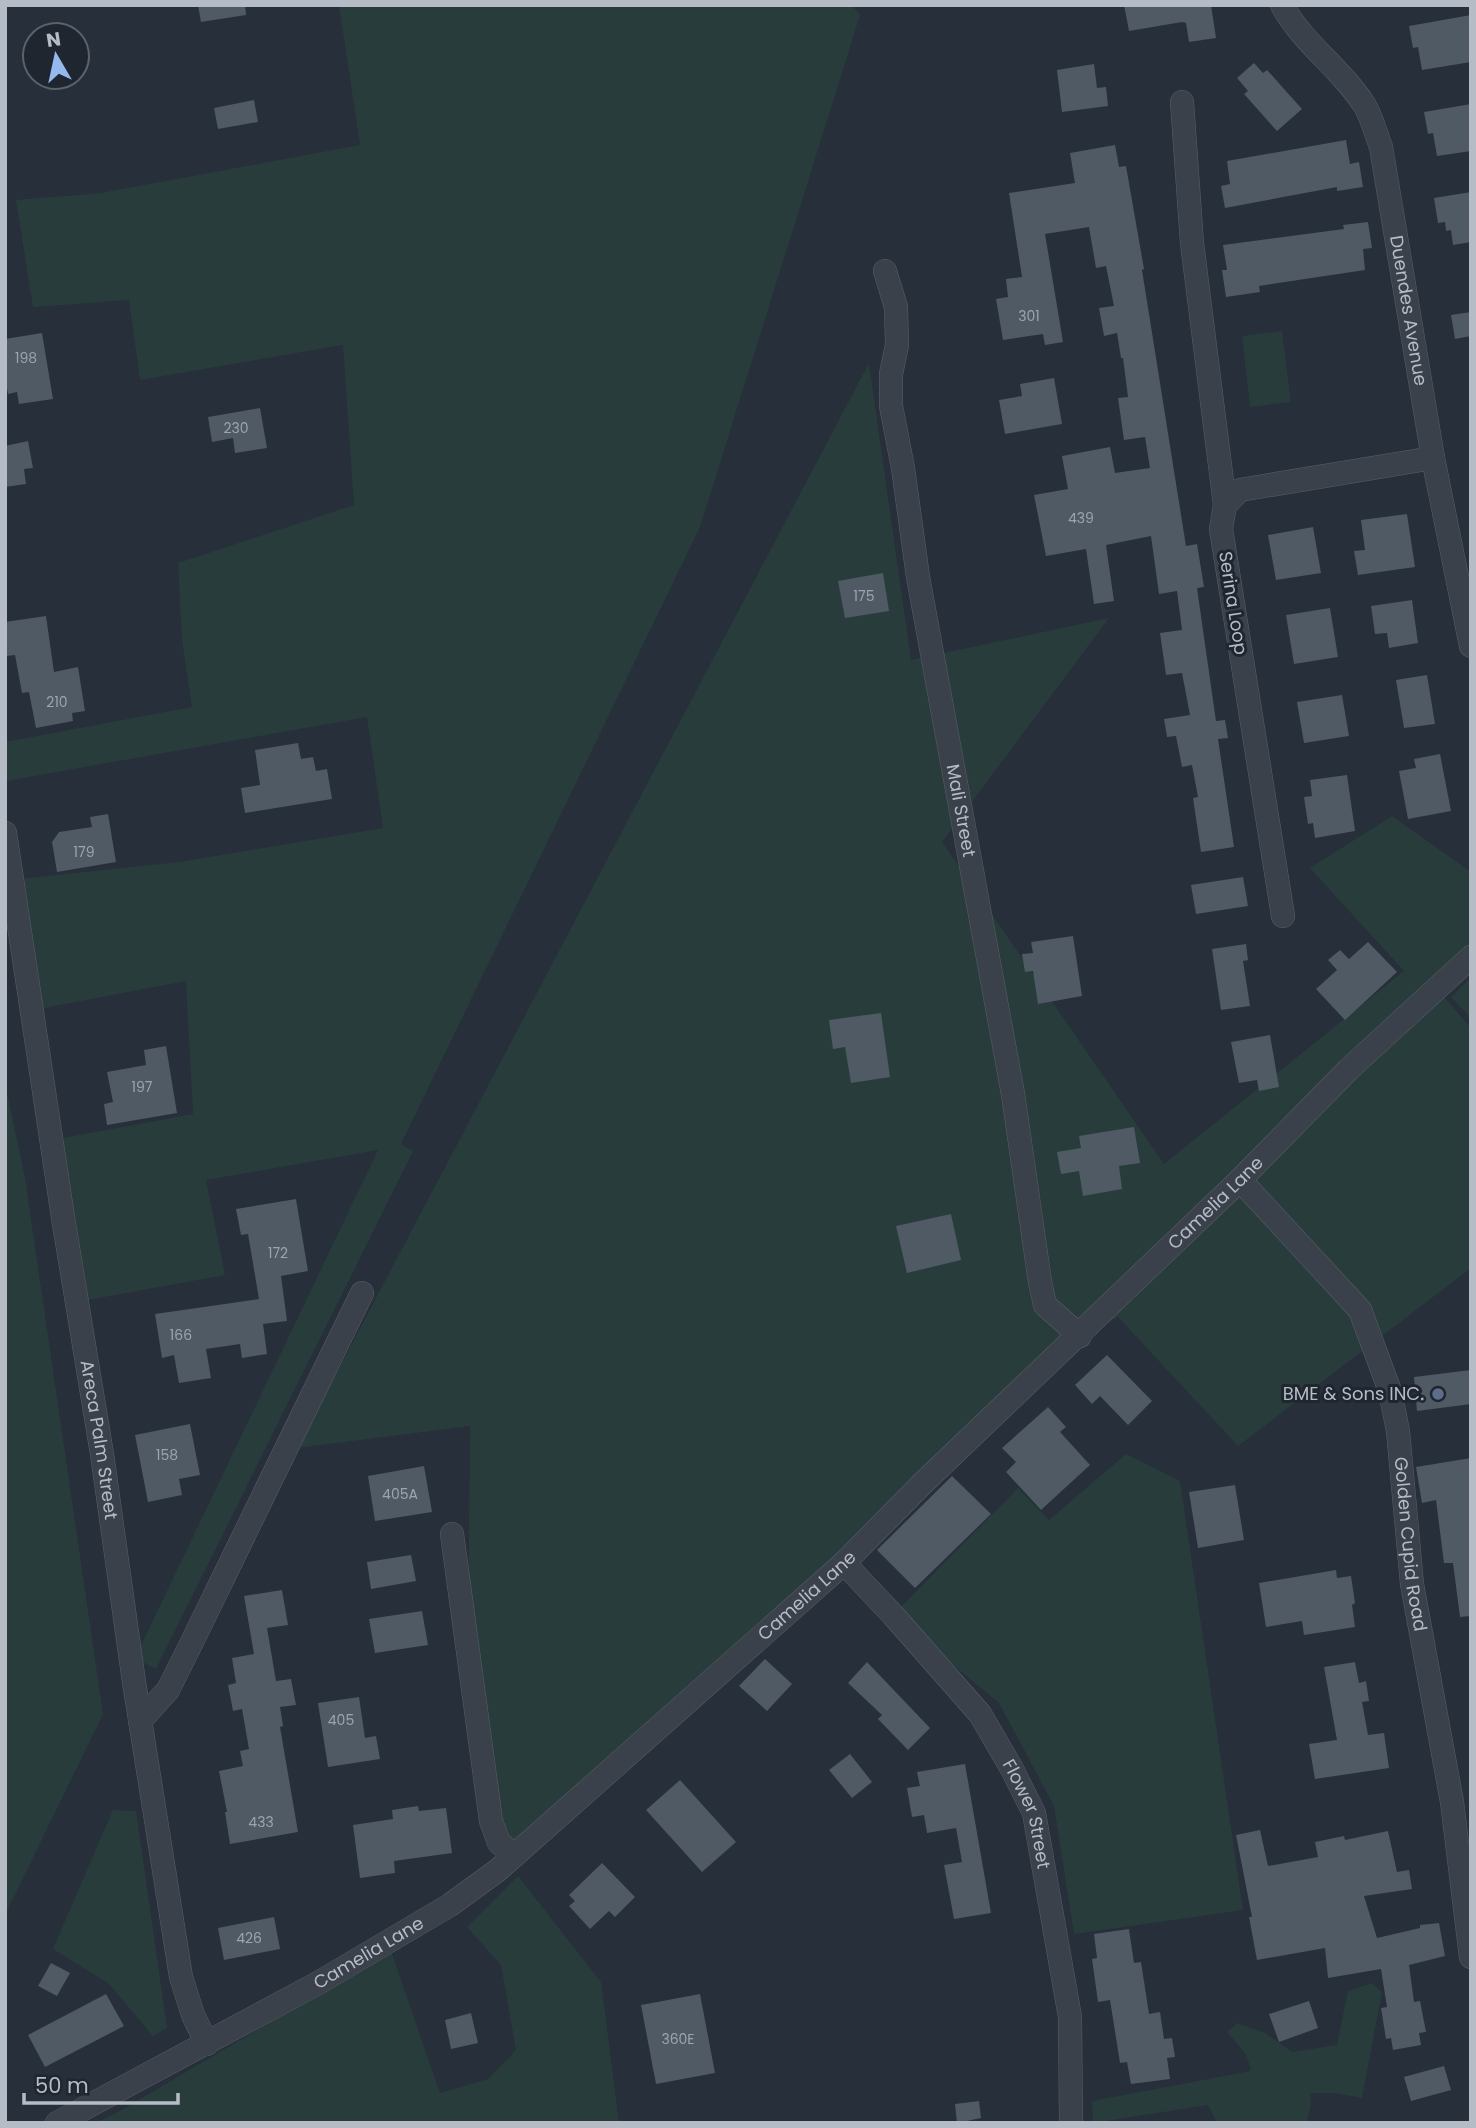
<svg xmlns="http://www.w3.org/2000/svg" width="1476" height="2128" font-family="Poppins,sans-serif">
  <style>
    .green { fill: #293c3c }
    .building { fill: #4f5a65 }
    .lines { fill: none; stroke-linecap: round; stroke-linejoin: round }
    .minor-casing { stroke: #585f69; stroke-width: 24 }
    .minor { stroke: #3a414b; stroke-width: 23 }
    .service-dot { fill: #5c6f8a; stroke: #1f2630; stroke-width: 2.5 }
    .labels { text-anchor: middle; stroke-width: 6; stroke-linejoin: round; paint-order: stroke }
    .number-label { font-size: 14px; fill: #9ca4ae }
    .street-label { font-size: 18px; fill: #b5bcc6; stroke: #1f2630 }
    .poi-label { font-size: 18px; fill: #b5bcc6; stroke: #1f2630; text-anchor: end }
  </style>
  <rect width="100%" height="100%" fill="#262f3a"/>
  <g class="green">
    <path d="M339 5H852L860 15 700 527 401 1144 413 1151 156 1669 135 1658 378 1150 206 1180 225 1275 82 1301 63 1138 193 1114 186 981 39 1009 19 879 179 862 383 828 367 717 6 781 5 742 192 707 182 640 178 563 354 505 343 345 140 380 129 300 33 307 16 200 101 193 360 145Z"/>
    <path d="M1282 331 1291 402 1250 407 1242 336Z"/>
    <path d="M869 363 911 660 1109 618 942 842 1164 1164 1404 971 1310 868 1392 816 1471 872V957L1437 989 1471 1028V1268L1238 1446 1118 1317 1080 1336 515 1855 496 1838 468 1653 470 1426 297 1448Z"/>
    <path d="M1471 978V1018L1451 997Z"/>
    <path d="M5 1083 25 1178 103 1714 5 1915Z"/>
    <path d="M1126 1454 1180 1481 1243 1910 1074 1934 1054 1806 999 1703 893 1615 1018 1488 1049 1520Z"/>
    <path d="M113 1810 136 1811 167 2028 153 2036 109 1984 53 1949Z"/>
    <path d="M518 1876 601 1982 619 2123H96L120 2111 391 1951 440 2093 488 2079 516 2050 501 1965 467 1927Z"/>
    <path d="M1372 1983 1382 1992 1362 2098 1335 2093H1310L1311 2105 1306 2123H1217L1208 2105 1093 2123 1092 2101 1251 2071 1246 2054 1227 2032 1237 2023 1265 2033 1292 2052 1337 2045 1348 1991Z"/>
  </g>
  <g class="building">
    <path d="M198 5H245L246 15 201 22Z"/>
    <path d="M1124 5H1211L1216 38 1189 42 1186 23 1182 22 1129 31Z"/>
    <path d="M1471 15V62L1422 70 1418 47 1413 48 1409 26Z"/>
    <path d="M1254 63 1263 73 1267 70 1302 109 1277 131 1244 94 1248 91 1237 78Z"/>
    <path d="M1094 64 1097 88 1106 87 1108 106 1062 112 1057 70Z"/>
    <path d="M254 100 258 122 218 129 214 108Z"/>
    <path d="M1471 104V151L1437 156 1433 133 1428 134 1424 112Z"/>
    <path d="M1346 140 1350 164 1359 162 1363 187 1337 191V187L1225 208 1221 186 1230 184 1227 161Z"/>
    <path d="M1115 145 1119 167 1126 166 1144 269 1142 270 1186 546 1197 544 1204 587 1197 588 1216 721 1225 720 1228 738 1218 739 1234 847 1201 852 1193 798 1198 797 1192 765 1182 767 1176 736 1167 737 1164 719 1190 715 1182 673 1166 675 1160 633 1182 630 1177 591 1159 594 1151 536 1106 545 1114 601 1094 604 1086 549 1046 556 1034 495 1068 489 1062 456 1110 447 1115 473 1150 468 1145 437 1124 440 1118 398 1128 397 1123 358H1121L1117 333 1104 336 1099 308 1114 306 1106 266 1096 268 1089 227 1045 234 1063 342 1045 345 1043 334 1003 340 996 299 1008 297 1006 279 1022 277 1009 193 1075 183 1070 153Z"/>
    <path d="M1471 192V242L1453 245 1451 230 1446 231 1445 222 1438 223 1434 198Z"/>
    <path d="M1368 222 1372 248 1363 249 1365 270 1259 286 1260 292 1226 297 1222 270H1227L1223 245 1344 229 1343 225Z"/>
    <path d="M1471 312V336L1455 339 1451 315Z"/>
    <path d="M42 333 53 399 19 404 17 392 8 394 5 377V339Z"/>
    <path d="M1054 378 1062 424 1005 434 999 400 1022 396 1020 384Z"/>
    <path d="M260 408 267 448 235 453 233 438 212 442 208 417Z"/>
    <path d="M28 441 33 468 24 469 26 484 5 487V446Z"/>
    <path d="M1407 514 1415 567 1358 575 1354 551 1365 550 1361 520Z"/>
    <path d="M1313 527 1321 573 1276 580 1268 535Z"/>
    <path d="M883 573 889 611 845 618 838 581Z"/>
    <path d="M1412 600 1418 643 1389 648 1387 633 1375 634 1371 606Z"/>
    <path d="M1330 608 1338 657 1294 664 1286 615Z"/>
    <path d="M46 616 54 672 78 667 85 711 72 713 73 721 36 728 29 692 22 693 15 655 7 656 5 622Z"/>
    <path d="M1427 675 1435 724 1404 728 1396 680Z"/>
    <path d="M1342 695 1349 736 1304 743 1297 702Z"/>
    <path d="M298 743 301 759 313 757 316 771 327 769 332 799 245 813 241 788 260 785 255 750Z"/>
    <path d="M1440 754 1451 811 1408 819 1399 771 1416 768 1414 759Z"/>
    <path d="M1347 775 1355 831 1315 838 1313 823 1308 824 1304 797 1312 796 1310 780Z"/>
    <path d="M108 814 116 862 57 872 52 842 59 832 92 827 90 817Z"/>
    <path d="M1243 877 1248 906 1196 914 1191 885Z"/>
    <path d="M1073 936 1082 996 1038 1004 1033 971 1025 972 1022 954 1033 953 1031 942Z"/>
    <path d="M1368 942 1397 972 1345 1020 1316 989 1337 970 1328 960 1340 950 1349 959Z"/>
    <path d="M1246 944 1248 960 1243 961 1250 1006 1221 1010 1212 949Z"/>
    <path d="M881 1013 890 1077 851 1083 845 1047 833 1049 829 1020Z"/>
    <path d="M1270 1035 1279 1087 1259 1091 1257 1080 1239 1083 1231 1042Z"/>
    <path d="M166 1046 177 1113 107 1125 104 1104 113 1102 107 1072 146 1065 144 1050Z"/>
    <path d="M1134 1127 1140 1163 1119 1166 1122 1189 1083 1196 1079 1171 1061 1174 1057 1152 1081 1148 1079 1136Z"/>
    <path d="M296 1199 308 1271 281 1276 287 1321 263 1324 267 1354 242 1358 240 1344 206 1349 211 1378 179 1383 174 1355 162 1358 155 1314 259 1299 248 1234 241 1235 236 1209Z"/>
    <path d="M951 1214 961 1260 907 1273 896 1226Z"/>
    <path d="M1107 1355 1152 1401 1128 1425 1100 1396 1092 1404 1075 1385Z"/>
    <path d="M1471 1370V1404L1417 1411 1414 1377Z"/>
    <path d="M1048 1407 1066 1427 1060 1432 1090 1465 1041 1510 1006 1472 1016 1462 1002 1448Z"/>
    <path d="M190 1424 200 1475 179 1479 182 1495 148 1502 135 1435Z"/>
    <path d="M1471 1458V1616L1460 1617 1453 1563H1444L1436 1500 1422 1503 1416 1467Z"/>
    <path d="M424 1466 432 1512 375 1521 368 1476Z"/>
    <path d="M952 1476 991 1514 915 1588 877 1550Z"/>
    <path d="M1235 1485 1244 1540 1198 1548 1189 1492Z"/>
    <path d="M411 1555 416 1581 371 1589 367 1562Z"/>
    <path d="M1336 1570 1337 1578 1351 1576 1355 1603 1352 1605 1355 1627 1304 1635 1302 1621 1266 1627 1259 1583Z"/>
    <path d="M282 1590 288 1625 267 1628 276 1681 291 1679 296 1705 280 1707 283 1726 280 1727 298 1832 230 1844 225 1812H227L219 1771 243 1766 240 1751 249 1749 242 1709 233 1711 228 1685 236 1683 232 1658 254 1654 244 1596Z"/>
    <path d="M422 1611 428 1645 375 1653 369 1619Z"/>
    <path d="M765 1659 792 1684 767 1711 739 1686Z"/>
    <path d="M867 1662 930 1728 908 1750 878 1719 882 1715 848 1683Z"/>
    <path d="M1355 1662 1359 1683 1366 1681 1369 1701 1362 1702 1368 1735 1384 1733 1389 1768 1315 1779 1309 1744 1337 1740 1324 1667Z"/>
    <path d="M359 1697 365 1738 376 1736 380 1759 328 1767 318 1703Z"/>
    <path d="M850 1754 872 1782 852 1798 829 1770Z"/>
    <path d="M965 1764 991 1913 954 1919 944 1865 962 1862 956 1828 927 1833 924 1815 912 1817 907 1788 920 1786 917 1772Z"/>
    <path d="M680 1780 736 1842 702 1872 646 1810Z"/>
    <path d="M418 1806 419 1811 446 1808 452 1853 394 1861 395 1873 360 1878 353 1825 393 1819 392 1810Z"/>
    <path d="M1260 1830 1268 1866 1318 1857 1315 1842 1344 1836 1345 1840 1388 1831 1397 1872 1409 1870 1412 1889 1364 1896 1377 1938 1420 1928V1925L1439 1923 1445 1956 1409 1965 1414 2002 1420 2001 1426 2032 1419 2033 1421 2045 1393 2050 1391 2038 1386 2039 1381 2008 1387 2007 1381 1969 1328 1978 1325 1948 1257 1960 1249 1917H1252L1236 1835Z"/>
    <path d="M602 1863 635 1897 615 1917 609 1911 590 1929 569 1906 575 1901 569 1895Z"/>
    <path d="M274 1917 280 1949 224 1960 218 1928Z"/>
    <path d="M1129 1929 1134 1963 1141 1962 1149 2014 1160 2012 1164 2039 1172 2038 1175 2057 1167 2058 1170 2079 1131 2084 1127 2062 1120 2063 1110 2000 1098 2002 1092 1959 1097 1958 1094 1934Z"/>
    <path d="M51 1963 70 1973 57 1996 38 1986Z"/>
    <path d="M106 1994 124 2026 45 2067 28 2035Z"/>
    <path d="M700 1994 715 2073 656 2084 641 2005Z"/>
    <path d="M1309 2001 1318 2028 1279 2042 1269 2014Z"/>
    <path d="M471 2013 478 2043 451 2049 445 2020Z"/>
    <path d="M1444 2066 1451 2090 1411 2101 1404 2077Z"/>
    <path d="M979 2101 981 2118 957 2123 955 2104Z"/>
  </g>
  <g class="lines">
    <g class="minor-casing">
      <g id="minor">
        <path id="s1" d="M1282 5C1303 44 1342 69 1365 106 1372 118 1376 134 1381 147L1433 458 1471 646"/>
        <path d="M1182 102 1192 243 1225 505"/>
        <path id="s2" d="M885 271 896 307 897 345 891 374V406L903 468 918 577 1013 1094 1040 1282 1045 1305 1080 1336"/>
        <path id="s3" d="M5 833 64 1224 102 1454 134 1682 181 1977 193 2015 207 2044"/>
        <path d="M1283 916 1221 529 1225 505 1240 490 1433 458"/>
        <path id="s4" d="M1240 1180 1360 1310 1390 1391 1398 1431 1412 1584 1452 1802 1471 1957"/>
        <path d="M452 1534 491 1821 499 1843 515 1855"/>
        <path id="s5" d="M844 1563 893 1615 980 1714 1012 1769 1034 1813 1070 2017 1071 2123"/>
        <path d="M140 1721 168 1690 192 1642 362 1293"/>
        <path id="s6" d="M57 2123 318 1983 450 1905 498 1870 844 1563 923 1483 1240 1180 1349 1069 1471 957"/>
      </g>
    </g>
    <use href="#minor" class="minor"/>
  </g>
  <circle class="service-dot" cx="1438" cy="1394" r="7"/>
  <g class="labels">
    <g class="number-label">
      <text x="1029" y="321">301</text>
      <text x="26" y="363">198</text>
      <text x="236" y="433">230</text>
      <text x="1081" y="523">439</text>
      <text x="864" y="601">175</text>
      <text x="57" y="707">210</text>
      <text x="84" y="857">179</text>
      <text x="142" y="1092">197</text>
      <text x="278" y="1258">172</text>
      <text x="181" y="1340">166</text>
      <text x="167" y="1460">158</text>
      <text x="400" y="1499">405A</text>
      <text x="341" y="1725">405</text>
      <text x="261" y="1827">433</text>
      <text x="249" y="1943">426</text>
      <text x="678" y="2044">360E</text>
    </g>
    <g class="street-label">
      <text dy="6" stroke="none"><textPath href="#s1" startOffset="341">Duendes Avenue</textPath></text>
      <text transform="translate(1233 603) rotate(81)" y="6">Serina Loop</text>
      <text dy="6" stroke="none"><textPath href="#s2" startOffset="548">Mali Street</textPath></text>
      <text dy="6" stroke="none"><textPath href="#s6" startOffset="1489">Camelia Lane</textPath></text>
      <text dy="6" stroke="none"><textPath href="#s3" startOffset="614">Areca Palm Street</textPath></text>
      <text dy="6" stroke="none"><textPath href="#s4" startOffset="418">Golden Cupid Road</textPath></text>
      <text dy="6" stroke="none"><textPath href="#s6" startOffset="922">Camelia Lane</textPath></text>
      <text dy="6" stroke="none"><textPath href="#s5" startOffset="315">Flower Street</textPath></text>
      <text dy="6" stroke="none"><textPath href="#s6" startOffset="355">Camelia Lane</textPath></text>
    </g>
    <g class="poi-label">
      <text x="1424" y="1400">BME &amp; Sons INC.</text>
    </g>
  </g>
  <rect width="1476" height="2128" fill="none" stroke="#b5bcc6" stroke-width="14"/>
  <g transform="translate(56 56) rotate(351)"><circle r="33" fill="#1f2630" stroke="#5b626c" stroke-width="2"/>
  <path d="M0-5L12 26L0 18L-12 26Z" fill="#95b9ec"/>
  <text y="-10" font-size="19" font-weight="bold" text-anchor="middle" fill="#b5bcc6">N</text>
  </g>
  <path d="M24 2093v10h154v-10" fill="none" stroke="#b5bcc6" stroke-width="3.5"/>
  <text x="35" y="2093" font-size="21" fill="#b5bcc6" stroke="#1f2630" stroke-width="5" paint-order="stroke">50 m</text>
</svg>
